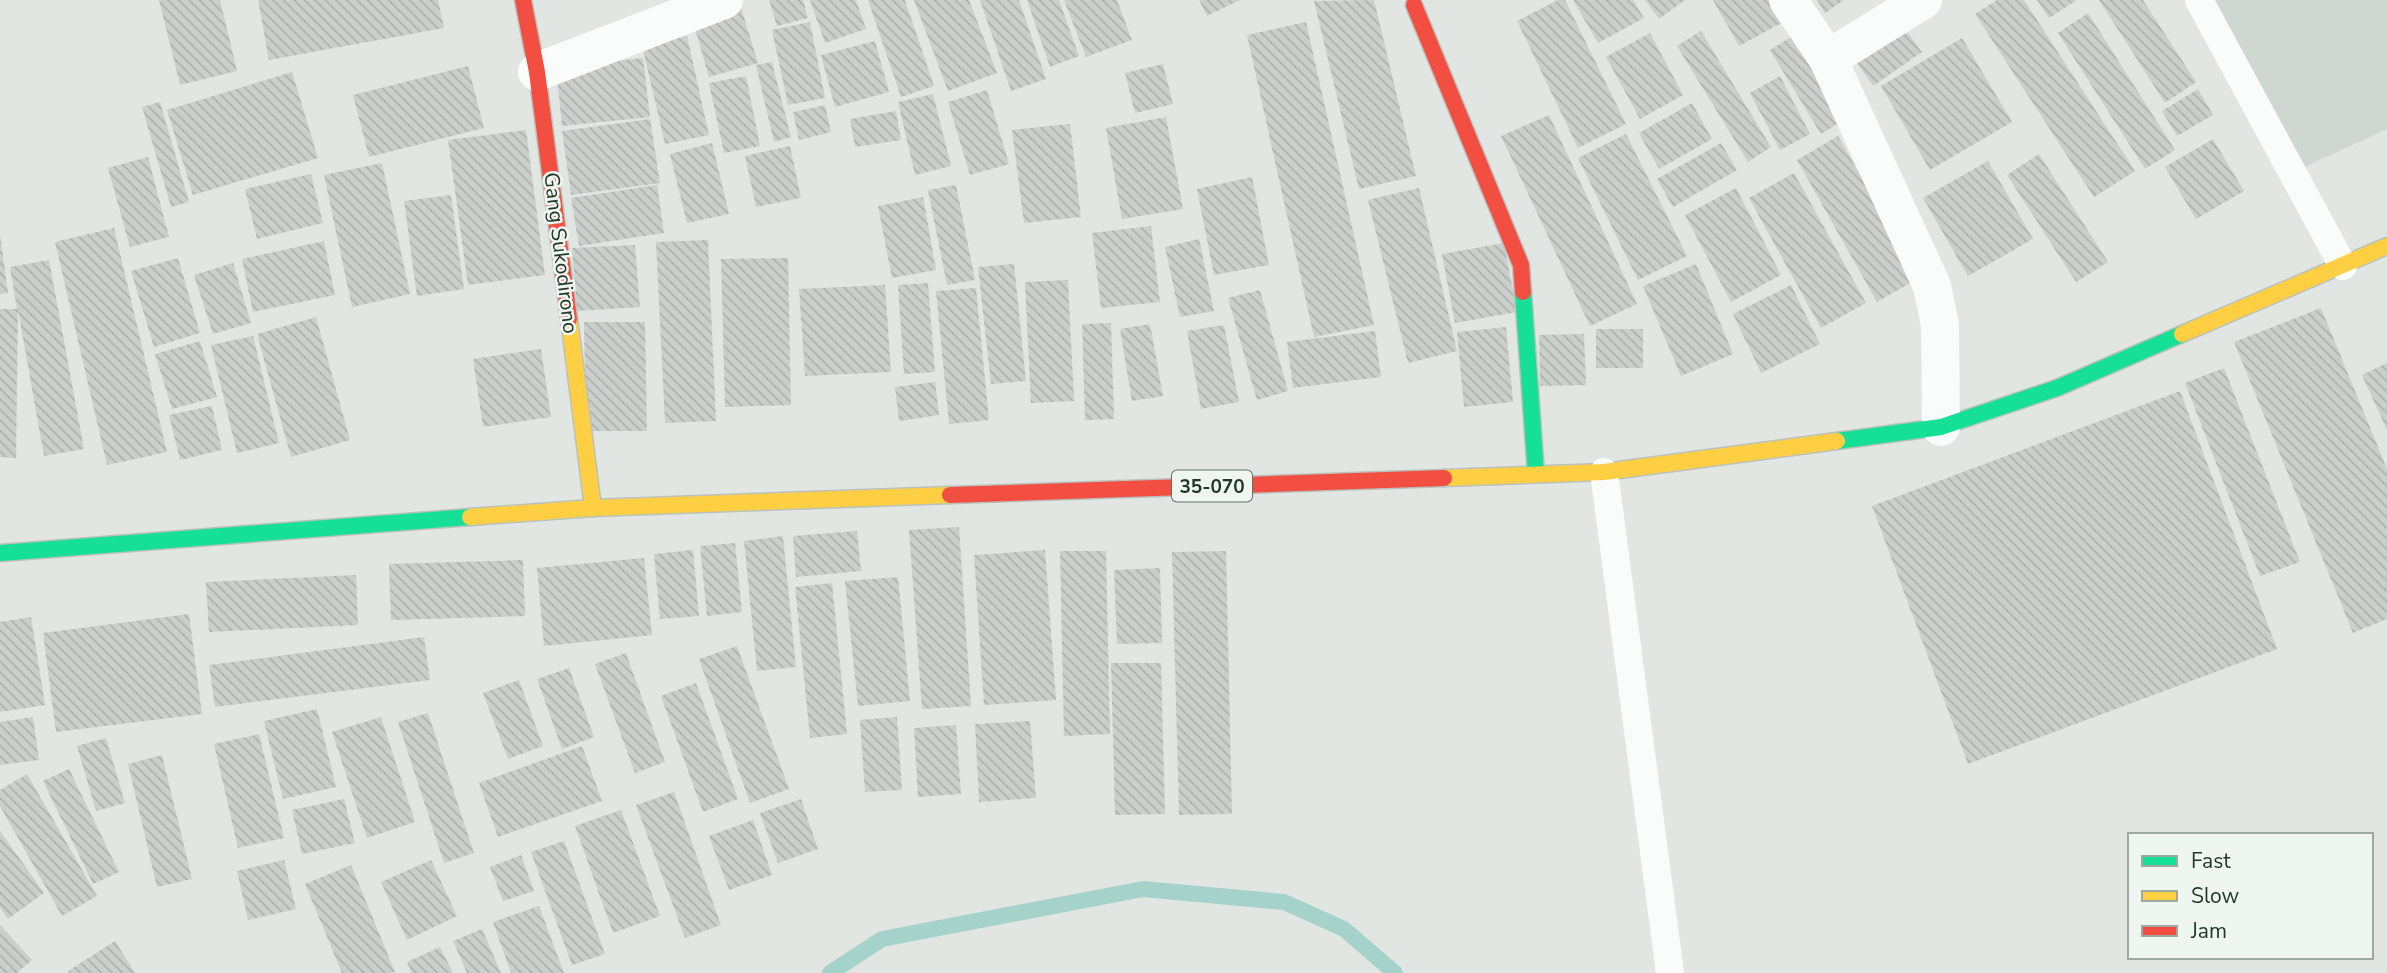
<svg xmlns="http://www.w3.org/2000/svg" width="2387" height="973" font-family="'Nunito Sans',sans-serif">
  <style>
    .built { fill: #cfd7d1 }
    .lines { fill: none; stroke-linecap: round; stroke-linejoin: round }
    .stream { stroke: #a5d2ca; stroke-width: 16 }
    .building { fill: url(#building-back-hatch) }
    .fast-casing { stroke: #bbc2bd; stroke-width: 19 }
    .slow-casing { stroke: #bbc2bd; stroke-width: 19 }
    .jam-casing { stroke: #bbc2bd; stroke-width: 19 }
    .lane { stroke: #fafbfb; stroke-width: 28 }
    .street { stroke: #fafbfb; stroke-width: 38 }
    .fast { stroke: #16e098; stroke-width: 16 }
    .slow { stroke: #ffcf43; stroke-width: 16 }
    .jam { stroke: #f24e42; stroke-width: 16 }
    .labels { text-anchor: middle; stroke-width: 5; stroke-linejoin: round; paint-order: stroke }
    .shield { fill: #eff6f0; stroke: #607065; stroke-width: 2 }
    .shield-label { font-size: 19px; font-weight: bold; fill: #22372a }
    .street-label { font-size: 21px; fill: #22372a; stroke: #eff6f0 }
  </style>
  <defs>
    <pattern id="building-back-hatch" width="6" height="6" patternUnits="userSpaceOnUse" patternTransform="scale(1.75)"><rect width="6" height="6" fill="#cacfcb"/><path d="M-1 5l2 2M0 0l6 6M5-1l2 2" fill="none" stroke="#adb2ae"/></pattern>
  </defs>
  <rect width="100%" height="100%" fill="#e1e6e2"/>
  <path class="built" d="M2195 0H2387V129L2289 174Z"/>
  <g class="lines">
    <path class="stream" d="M830 973 882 939 1143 889 1284 902 1344 929 1395 973"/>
  </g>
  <g class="building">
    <path d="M159 0H220L237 71 180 85Z"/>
    <path d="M258 0H438L444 28 269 60Z"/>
    <path d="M769 0H803L808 18 777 26Z"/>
    <path d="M810 0H856L866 29 825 43Z"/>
    <path d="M868 0H905L934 86 901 97Z"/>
    <path d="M914 0H969L997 73 948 91Z"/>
    <path d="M980 0H1019L1046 79 1011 91Z"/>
    <path d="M1027 0H1059L1079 56 1050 67Z"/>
    <path d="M1064 0H1117L1132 40 1086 57Z"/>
    <path d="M1199 0H1240L1207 16Z"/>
    <path d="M1374 0 1416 176 1359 189 1314 1Z"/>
    <path d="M1558 0H1565L1626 124 1578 148 1517 21Z"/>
    <path d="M1573 0H1633L1644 18 1598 43Z"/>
    <path d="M1645 0H1685L1659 19Z"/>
    <path d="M1713 0H1776L1787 20 1739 46Z"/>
    <path d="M1817 0H1844L1825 13Z"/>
    <path d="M1997 0H2024L2135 171 2094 197 1975 14Z"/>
    <path d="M2037 0H2077L2049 18Z"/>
    <path d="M2099 0H2143L2196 82 2165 103Z"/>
    <path d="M739 1 758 63 709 77 691 15Z"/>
    <path d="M2088 13 2175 150 2145 169 2058 33Z"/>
    <path d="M1898 20 1922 52 1873 86 1851 54Z"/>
    <path d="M810 22 825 98 788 105 772 30Z"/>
    <path d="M1306 22 1374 325 1314 337 1247 35Z"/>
    <path d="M1701 31 1771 147 1748 162 1677 46Z"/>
    <path d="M1650 33 1683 95 1640 119 1606 57Z"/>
    <path d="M1796 34 1847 118 1821 134 1770 50Z"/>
    <path d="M687 36 709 135 665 144 642 45Z"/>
    <path d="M1962 38 2012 122 1930 170 1881 86Z"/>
    <path d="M875 41 889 92 835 107 821 55Z"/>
    <path d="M643 58 650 117 562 126 556 67Z"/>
    <path d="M772 62 791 137 774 142 756 65Z"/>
    <path d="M1163 64 1173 104 1135 113 1125 73Z"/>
    <path d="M468 66 484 128 369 157 353 95Z"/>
    <path d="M292 72 318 158 193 195 167 110Z"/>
    <path d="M746 76 760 146 724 153 709 83Z"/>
    <path d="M1780 76 1810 134 1780 150 1750 93Z"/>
    <path d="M2198 89 2213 115 2177 136 2162 111Z"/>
    <path d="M987 90 1009 164 970 175 948 102Z"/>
    <path d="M933 94 951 166 915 175 898 102Z"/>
    <path d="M160 102 189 202 171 207 142 107Z"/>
    <path d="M1692 103 1712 139 1659 169 1639 133Z"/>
    <path d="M825 105 831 132 799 140 793 112Z"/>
    <path d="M896 111 901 140 855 147 850 119Z"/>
    <path d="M1549 115 1637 304 1590 326 1501 136Z"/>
    <path d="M1166 117 1183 209 1122 219 1106 128Z"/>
    <path d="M650 119 660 183 571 195 562 131Z"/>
    <path d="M1070 124 1081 217 1024 223 1012 130Z"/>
    <path d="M526 130 545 275 468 285 448 140Z"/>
    <path d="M1626 134 1687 256 1638 280 1578 158Z"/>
    <path d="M1838 136 1919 278 1877 302 1797 160Z"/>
    <path d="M2213 139 2244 191 2196 219 2165 167Z"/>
    <path d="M712 143 729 214 687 223 670 154Z"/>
    <path d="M1721 143 1737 170 1673 207 1657 179Z"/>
    <path d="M790 146 801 198 756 207 745 156Z"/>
    <path d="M2039 154 2108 262 2076 282 2007 175Z"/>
    <path d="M148 157 169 237 130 247 108 168Z"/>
    <path d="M1988 161 2033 239 1968 276 1923 198Z"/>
    <path d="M382 163 410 294 352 307 324 175Z"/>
    <path d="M1794 173 1866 303 1821 328 1749 198Z"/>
    <path d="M311 174 323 223 257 239 245 189Z"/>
    <path d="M1252 177 1269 265 1214 275 1197 189Z"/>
    <path d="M657 185 664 233 579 246 571 198Z"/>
    <path d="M956 185 975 280 947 285 928 190Z"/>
    <path d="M1419 188 1457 351 1408 363 1368 200Z"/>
    <path d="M1736 188 1781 275 1731 302 1685 215Z"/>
    <path d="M451 195 464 289 417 296 404 201Z"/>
    <path d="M923 197 936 270 892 278 878 206Z"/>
    <path d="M1151 226 1160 302 1101 308 1092 233Z"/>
    <path d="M114 228 167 452 107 465 55 242Z"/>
    <path d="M0 234 8 293 0 294Z"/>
    <path d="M1199 239 1214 311 1180 317 1165 247Z"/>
    <path d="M708 240 716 421 665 423 656 242Z"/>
    <path d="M324 241 335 295 253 312 242 259Z"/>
    <path d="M1504 243 1517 312 1455 323 1442 254Z"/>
    <path d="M635 245 640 307 577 311 572 248Z"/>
    <path d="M178 258 200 333 154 347 131 271Z"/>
    <path d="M788 258 791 405 725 407 721 259Z"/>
    <path d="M49 260 84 449 44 456 18 310 16 458 0 457V309H17L10 267Z"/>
    <path d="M233 263 251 323 213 334 194 275Z"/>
    <path d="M1014 264 1026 381 991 384 978 267Z"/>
    <path d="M1696 264 1733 354 1681 376 1643 286Z"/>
    <path d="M1068 280 1074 401 1031 403 1025 282Z"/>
    <path d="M928 283 935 372 904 374 898 285Z"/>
    <path d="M885 285 891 372 805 376 799 289Z"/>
    <path d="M1791 285 1820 344 1761 373 1733 314Z"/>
    <path d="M976 288 989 420 949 424 936 291Z"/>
    <path d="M1260 290 1288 391 1257 400 1228 298Z"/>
    <path d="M2321 308 2387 469V619L2353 633 2234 342Z"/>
    <path d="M316 317 350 440 291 457 257 334Z"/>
    <path d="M584 322H645L647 431H586Z"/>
    <path d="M1111 323 1114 419 1085 420 1082 324Z"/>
    <path d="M1150 324 1163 396 1132 401 1120 329Z"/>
    <path d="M1224 325 1239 402 1201 409 1187 331Z"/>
    <path d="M1506 327 1513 402 1464 407 1457 332Z"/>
    <rect x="1596" y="329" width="47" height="39"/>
    <path d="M1375 331 1381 377 1293 388 1287 342Z"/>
    <path d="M1584 334 1586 385 1540 386 1539 335Z"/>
    <path d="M253 336 279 443 237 453 211 345Z"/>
    <path d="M200 341 217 397 172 409 155 354Z"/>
    <path d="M541 349 551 417 483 427 473 359Z"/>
    <path d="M2387 363V430L2362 375Z"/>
    <path d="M2224 368 2300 562 2260 576 2185 383Z"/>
    <path d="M935 382 939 415 899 421 895 387Z"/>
    <path d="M2180 391 2277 649 1968 764 1872 506Z"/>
    <path d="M212 406 222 450 180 460 169 415Z"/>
    <path d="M959 527 971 706 922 709 909 530Z"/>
    <path d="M857 531 861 571 796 577 793 536Z"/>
    <path d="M783 536 796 667 757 671 744 541Z"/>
    <path d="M735 543 742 612 707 616 700 546Z"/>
    <path d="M693 550 699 616 660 619 654 554Z"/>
    <path d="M1045 550 1056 700 984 705 974 555Z"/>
    <path d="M1060 551H1106L1110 734 1064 736Z"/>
    <path d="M1226 551 1232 814 1179 815 1172 552Z"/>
    <path d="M644 558 652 635 544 646 537 568Z"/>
    <path d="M523 560 525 616 391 620 389 564Z"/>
    <path d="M1160 568 1162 643 1117 644 1114 570Z"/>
    <path d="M356 575 358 625 209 632 206 582Z"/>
    <path d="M898 577 910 701 858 706 845 581Z"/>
    <path d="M832 583 847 734 810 738 795 587Z"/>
    <path d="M189 614 202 714 56 732 43 633Z"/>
    <path d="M31 617 45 705 0 712V622Z"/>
    <path d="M424 637 430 680 215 707 209 665Z"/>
    <path d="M737 646 789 789 750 803 699 659Z"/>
    <path d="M626 653 665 762 635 773 595 664Z"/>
    <path d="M1111 663H1161L1165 814 1115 815Z"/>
    <path d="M569 668 594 737 562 749 537 679Z"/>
    <path d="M519 680 543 746 508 759 483 693Z"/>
    <path d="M696 683 738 799 703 812 661 696Z"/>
    <path d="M317 709 336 787 283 799 264 721Z"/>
    <path d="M428 713 474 853 444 863 398 722Z"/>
    <path d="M33 717 39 760 0 765V722Z"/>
    <path d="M381 717 415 822 367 838 332 732Z"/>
    <path d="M897 717 902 790 865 792 860 720Z"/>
    <path d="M1030 721 1036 798 979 802 975 724Z"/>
    <path d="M956 725 961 794 918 797 914 728Z"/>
    <path d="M259 734 284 838 238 848 214 744Z"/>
    <path d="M106 738 125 803 96 811 77 746Z"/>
    <path d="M582 746 602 801 498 837 479 783Z"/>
    <path d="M162 755 192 879 157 887 128 764Z"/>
    <path d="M69 769 119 872 93 884 43 781Z"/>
    <path d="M27 774 97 896 62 916 0 806V790Z"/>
    <path d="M674 792 721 925 685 938 636 805Z"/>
    <path d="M344 799 355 843 302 854 292 810Z"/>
    <path d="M801 799 818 849 778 863 760 813Z"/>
    <path d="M621 810 660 916 613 933 575 826Z"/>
    <path d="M753 820 772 875 729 890 709 836Z"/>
    <path d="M0 831 44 893 8 919 0 907Z"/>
    <path d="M564 841 605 954 572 965 531 852Z"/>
    <path d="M521 855 534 891 503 901 490 867Z"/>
    <path d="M284 860 296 909 248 920 237 871Z"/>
    <path d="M431 860 457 916 407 940 381 882Z"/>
    <path d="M351 865 395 972 392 973H342L305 884Z"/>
    <path d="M539 906 564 973H511L493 922Z"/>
    <path d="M0 925 32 960 17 973H0Z"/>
    <path d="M482 929 501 973H467L453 941Z"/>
    <path d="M115 941 135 973H69L68 971Z"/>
    <path d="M440 947 453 973H412L407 962Z"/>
  </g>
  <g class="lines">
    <g class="fast-casing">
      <g id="fast">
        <path d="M1523 292 1536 474"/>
        <path d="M1837 441 1941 427 2057 388 2182 334"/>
        <path d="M0 553 470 517"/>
      </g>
    </g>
    <g class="slow-casing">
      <g id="slow">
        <path d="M569 319 593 508"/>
        <path d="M2182 334 2387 246"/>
        <path d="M1444 478 1604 472 1837 441"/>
        <path d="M470 517 593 508 950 495"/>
      </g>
    </g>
    <g class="jam-casing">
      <g id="jam">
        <path d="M523 0 537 72 569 319"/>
        <path d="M1414 5 1521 265 1523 292"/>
        <path d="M950 495 1444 478"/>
      </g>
    </g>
    <g class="lane">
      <path d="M2199 0 2343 266"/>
      <path d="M1604 472 1670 973"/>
    </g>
    <g class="street">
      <path d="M1788 0 1828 59 1932 286 1940 325 1941 427"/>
      <path d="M1828 59 1923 0"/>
      <path d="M537 72 724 0"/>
    </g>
    <use href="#fast" class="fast"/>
    <use href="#slow" class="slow"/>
    <use href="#jam" class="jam"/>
  </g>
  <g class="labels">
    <rect class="shield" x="1172" y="470.5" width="80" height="31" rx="5"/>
    <g class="shield-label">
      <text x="1212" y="493">35-070</text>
    </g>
    <g class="street-label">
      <text transform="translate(561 253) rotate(83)" y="7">Gang Sukodirono</text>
    </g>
  </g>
  <rect x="2128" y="833" width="245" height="126" fill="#eff6f0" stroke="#9daaa1" stroke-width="2"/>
  <rect x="2142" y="856" width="35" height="10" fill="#16e098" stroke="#9daaa1" stroke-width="2"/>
  <text x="2191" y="868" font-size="21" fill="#22372a">Fast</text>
  <rect x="2142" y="891" width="35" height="10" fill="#ffcf43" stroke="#9daaa1" stroke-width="2"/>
  <text x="2191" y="903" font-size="21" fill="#22372a">Slow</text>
  <rect x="2142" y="926" width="35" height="10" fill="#f24e42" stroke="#9daaa1" stroke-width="2"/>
  <text x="2191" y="938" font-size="21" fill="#22372a">Jam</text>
</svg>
